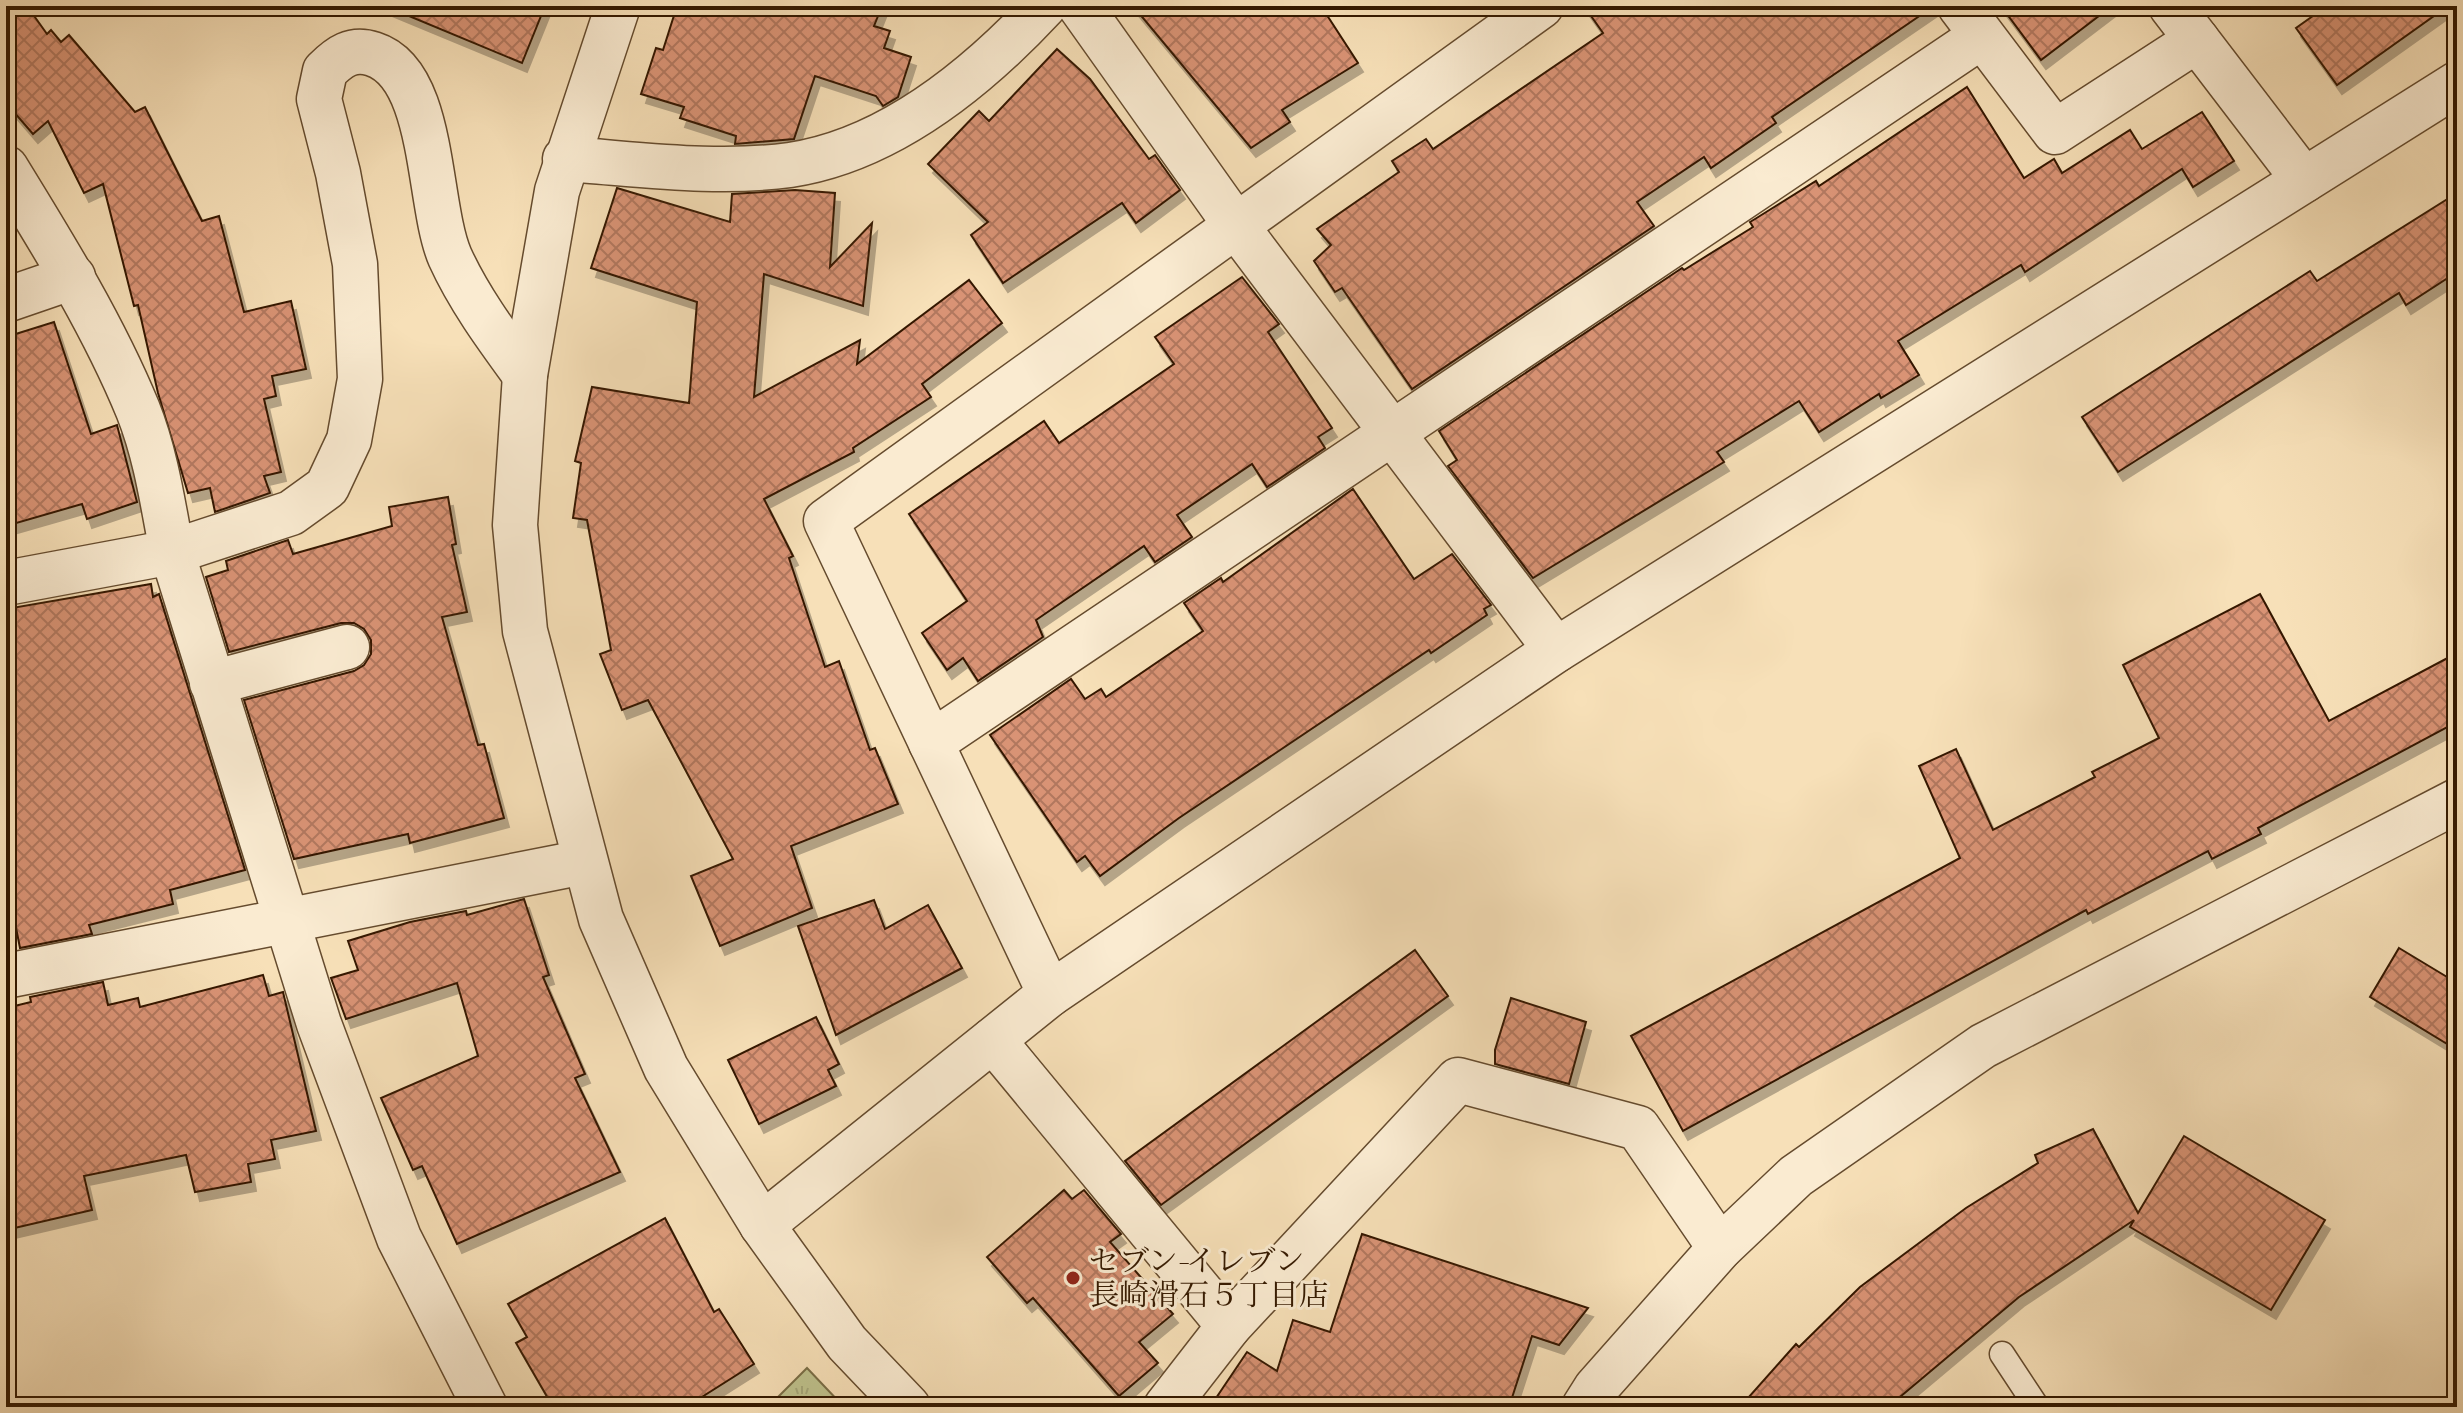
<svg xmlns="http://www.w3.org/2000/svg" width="2463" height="1413" font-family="'IM FELL French Canon','Noto Serif JP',serif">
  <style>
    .grass { fill: url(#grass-tufts); stroke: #7a6e46; stroke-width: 2 }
    .building { fill: url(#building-cross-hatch); stroke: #341900; stroke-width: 2; filter: url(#shadow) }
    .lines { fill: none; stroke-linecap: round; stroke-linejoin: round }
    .service-casing { stroke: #654b2e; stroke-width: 27 }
    .minor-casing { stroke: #654b2e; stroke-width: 47 }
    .tertiary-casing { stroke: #654b2e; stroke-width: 47 }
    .service { stroke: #faebd1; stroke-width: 24 }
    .minor { stroke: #faebd1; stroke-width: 44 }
    .tertiary { stroke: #faebd1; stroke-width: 44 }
    .poi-dot { fill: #8f2418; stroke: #faebd1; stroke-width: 3 }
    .labels { text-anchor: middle; stroke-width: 6; stroke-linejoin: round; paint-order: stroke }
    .poi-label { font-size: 30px; fill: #341900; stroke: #faebd1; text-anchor: start }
  </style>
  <defs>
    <pattern id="grass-tufts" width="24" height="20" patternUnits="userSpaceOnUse" patternTransform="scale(2)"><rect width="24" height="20" fill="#bfc28d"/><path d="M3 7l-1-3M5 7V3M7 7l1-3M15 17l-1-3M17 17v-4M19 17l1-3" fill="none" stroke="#a5a678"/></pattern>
    <pattern id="building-cross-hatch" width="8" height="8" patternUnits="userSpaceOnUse" patternTransform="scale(2)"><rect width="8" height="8" fill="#d99375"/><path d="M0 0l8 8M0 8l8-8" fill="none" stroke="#b1775e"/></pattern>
    <filter id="shadow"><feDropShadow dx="5" dy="9" stdDeviation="0" flood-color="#0004"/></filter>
  </defs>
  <rect width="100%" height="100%" fill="#f7e0b8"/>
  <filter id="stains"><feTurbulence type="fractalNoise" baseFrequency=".0025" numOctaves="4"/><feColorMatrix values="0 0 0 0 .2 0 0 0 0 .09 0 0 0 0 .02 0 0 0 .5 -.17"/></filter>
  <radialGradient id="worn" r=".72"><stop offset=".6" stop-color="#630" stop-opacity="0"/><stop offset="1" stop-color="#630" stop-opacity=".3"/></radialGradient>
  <path class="grass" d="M807 1368 844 1407H768Z"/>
  <g class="building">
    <path d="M6 6H27L47 34 51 30 61 42 69 35 135 112 145 107 202 221 219 216 244 312 291 301 306 369 272 376 276 396 264 399 281 472 264 476 270 493 215 512 210 488 188 493 158 393 138 305 134 306 103 184 84 193 48 121 33 134 6 103Z"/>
    <path d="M385 6H545L522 63Z"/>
    <path d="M677 6H882L874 26 890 31 884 48 911 57 898 97 883 106 876 96 815 76 794 139 735 144 736 136 680 118 684 107 641 94 656 48 663 50Z"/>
    <path d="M1133 6H1321L1358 63 1282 110 1290 122 1251 148Z"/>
    <path d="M1584 6H1934L1772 117 1776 123 1711 168 1704 157 1637 202 1654 226 1412 389 1342 288 1335 292 1314 261 1331 245 1317 229 1399 172 1392 161 1426 139 1433 149 1603 33Z"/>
    <path d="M2001 6H2112L2041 60Z"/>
    <path d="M2327 6H2448L2337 85 2296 28Z"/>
    <path d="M1057 49 1090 79 1149 159 1155 155 1180 190 1136 223 1122 203 1003 283 971 235 988 222 928 164 979 111 989 121Z"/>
    <path d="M1967 87 2024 178 2054 159 2062 173 2130 130 2142 149 2202 112 2234 161 2193 187 2182 169 2025 272 2021 265 1898 341 1919 375 1881 398 1879 394 1819 432 1799 401 1717 452 1724 462 1533 578 1448 466 1457 460 1439 431 1682 268 1684 270 1753 227 1750 222 1755 219 1816 181 1819 186Z"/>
    <path d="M617 188 730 222 732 194 795 190 835 193 830 267 872 223 863 306 764 274 754 397 860 340 857 364 969 280 1002 323 922 384 931 397 853 448 854 452 764 499 793 556 789 558 825 667 839 661 870 750 875 748 898 804 791 846 812 908 720 946 691 876 733 859 648 700 622 710 600 654 611 650 587 520 573 518 581 463 575 461 592 387 689 403 697 302 591 268Z"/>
    <path d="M2457 193V272L2406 305 2399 293 2118 472 2082 417 2310 271 2317 281Z"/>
    <path d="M1242 277 1279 324 1268 332 1332 428 1318 437 1325 448 1267 487 1252 464 1177 515 1192 537 1155 562 1144 546 1036 620 1043 637 978 681 963 658 947 670 922 633 967 601 909 514 1044 421 1059 443 1174 364 1155 337Z"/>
    <path d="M54 322 91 434 117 425 137 502 87 519 82 504 6 526V337Z"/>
    <path d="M1353 489 1414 579 1452 554 1491 605 1484 609 1487 615 1431 653 1429 650 1179 818 1100 876 1085 856 1077 862 990 735 1071 679 1085 699 1101 689 1106 697 1203 631 1184 603 1221 578 1223 582Z"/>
    <path d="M448 497 456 544 452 545 467 612 442 617 478 745 484 744 504 818 410 843 408 834 294 859 244 700 354 671 364 665 371 654V640L364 629 354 623H341L229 652 206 577 228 570 226 561 288 540 293 554 392 526 389 507Z"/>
    <path d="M151 584 153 597 159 594 245 870 170 890 173 904 89 925 92 934 20 948 6 877V609Z"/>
    <path d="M2260 594 2329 721 2457 653V722L2258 828 2261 834 2212 859 2208 851 2088 914 2086 910 1683 1131 1631 1036 1960 858 1919 766 1956 749 1993 830 2095 777 2092 772 2159 738 2123 665Z"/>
    <path d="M524 899 549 975 543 977 585 1074 575 1078 620 1172 457 1244 422 1166 413 1170 381 1098 478 1056 457 983 346 1019 331 978 358 970 348 941 410 922 466 911 467 915Z"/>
    <path d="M874 900 885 929 928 905 962 968 836 1035 798 926Z"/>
    <path d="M2399 948 2457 983V1050L2370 997Z"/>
    <path d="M1415 950 1448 996 1161 1205 1125 1161Z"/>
    <path d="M263 975 269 996 283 992 316 1131 271 1140 275 1159 248 1164 251 1182 195 1192 186 1155 84 1176 92 1210 6 1230V1008L31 1002 30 997 103 982 108 1005 138 998 140 1007Z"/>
    <path d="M1511 998 1586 1022 1569 1084 1495 1064V1050Z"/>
    <path d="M816 1017 839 1064 828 1070 836 1086 759 1124 728 1060Z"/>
    <path d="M2093 1129 2138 1213 2184 1136 2325 1220 2271 1310 2130 1227 2134 1220 2019 1297 1888 1407H1740L1796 1344 1799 1347 1860 1287 1966 1208 2038 1163 2035 1155Z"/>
    <path d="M1064 1190 1072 1199 1084 1190 1121 1234 1110 1242 1173 1314 1139 1342 1158 1363 1119 1396 1033 1298 1027 1303 987 1257Z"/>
    <path d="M665 1218 714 1312 719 1309 754 1364 686 1407H553L516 1343 527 1337 508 1304Z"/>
    <path d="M1362 1234 1588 1308 1559 1345 1532 1336 1509 1407H1210L1247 1352 1277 1371 1293 1320 1330 1332Z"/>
  </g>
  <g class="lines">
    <g class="service-casing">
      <path id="service" d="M2002 1354 2037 1407"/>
    </g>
    <g class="minor-casing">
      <g id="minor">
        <path d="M1080 6 1237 227 1556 650"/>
        <path d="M1960 6 2055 132 2197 40"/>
        <path d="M2171 6 2304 180"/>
        <path d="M565 159C639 164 717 175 790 165 890 150 977 78 1044 6"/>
        <path d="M6 168C54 246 103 325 138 410 156 455 163 505 172 552L319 1024 399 1238 485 1407"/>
        <path d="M6 300 73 277"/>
        <path d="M6 583 172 552 291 513 327 487 349 440 360 379 355 264 338 173 319 99 325 71C339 57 352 47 373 54 436 74 427 204 450 257 469 299 498 338 525 375"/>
        <path d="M212 683 347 647"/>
        <path d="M931 743 1982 36"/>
        <path d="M6 976 584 862"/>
        <path d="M1050 994 826 521 1541 6"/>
        <path d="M993 1040 1229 1326"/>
        <path d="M1166 1407 1229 1326 1458 1080 1638 1128 1720 1248"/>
      </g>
    </g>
    <g class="tertiary-casing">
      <g id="tertiary">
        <path d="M618 6 557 191 525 375 515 525 525 631 601 919 666 1068 762 1225 847 1343 908 1407"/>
        <path d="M762 1225 1050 994 1556 650 2457 84"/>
        <path d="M1584 1407 1596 1388 1720 1248 1796 1176 1983 1046 2457 801"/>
      </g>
    </g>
    <use href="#service" class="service"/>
    <use href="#minor" class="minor"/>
    <use href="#tertiary" class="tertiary"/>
  </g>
  <circle class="poi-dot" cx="1073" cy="1278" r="8"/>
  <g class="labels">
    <g class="poi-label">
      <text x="1089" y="1271">セブン-イレブン<tspan x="1089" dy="34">長崎滑石５丁目店</tspan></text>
    </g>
  </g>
  <rect width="2463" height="1413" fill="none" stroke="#f7e0b8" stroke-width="32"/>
  <rect x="8" y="8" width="2447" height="1397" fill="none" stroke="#341900" stroke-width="4"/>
  <rect x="16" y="16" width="2431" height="1381" fill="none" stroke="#341900" stroke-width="2"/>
  <rect width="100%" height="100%" filter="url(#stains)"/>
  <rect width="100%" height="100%" fill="url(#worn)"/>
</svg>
